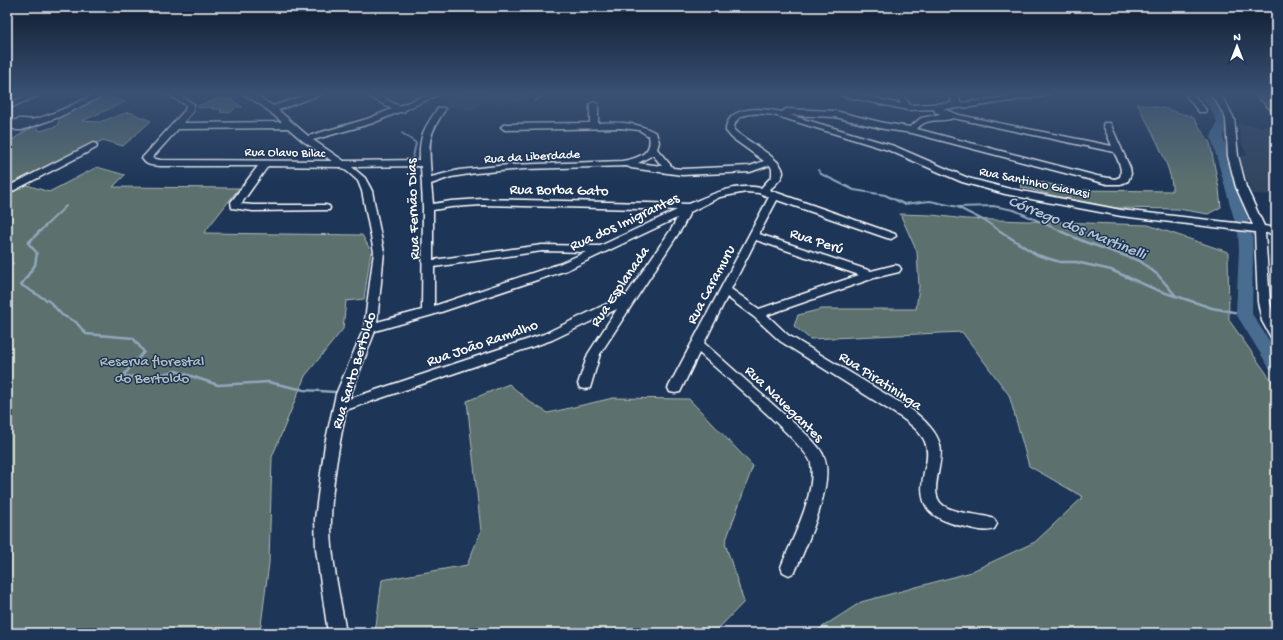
<svg xmlns="http://www.w3.org/2000/svg" width="1283" height="640" font-family="'Gochi Hand',sans-serif">
  <style>
    .built { fill: #33445e }
    .green { fill: #5b716d; stroke: #adb8b6 }
    .lines { fill: none; stroke-linecap: round; stroke-linejoin: round }
    .stream-far1 { stroke: #92a7bc; stroke-width: 2 }
    .stream { stroke: #92a7bc; stroke-width: 2.5 }
    .river { fill: #496d90; fill-rule: evenodd }
    .minor-casing { stroke: #fff; stroke-width: 3 }
    .major-casing { stroke: #fff; stroke-width: 3 }
    .minor { fill: #1d3557; fill-rule: evenodd }
    .major { fill: #6a7266; fill-rule: evenodd }
    .labels { text-anchor: middle; stroke-width: 3; stroke-linejoin: round; paint-order: stroke }
    .far-street-label { font-size: 13px; fill: #fff; stroke: #1d3557 }
    .street-label { font-size: 15px; fill: #fff; stroke: #1d3557 }
    .park-label { font-size: 15px; fill: #b5bfbd; stroke: #1d3557 }
    .water-label { font-size: 16px; font-style: italic; fill: #b6c5d3; stroke: #1d3557 }
  </style>
  <rect width="100%" height="100%" fill="#1d3557"/>
  <filter id="ink" filterUnits="userSpaceOnUse"><feTurbulence type="fractalNoise" baseFrequency=".025" numOctaves="2"/><feDisplacementMap in="SourceGraphic" scale="8" xChannelSelector="R" yChannelSelector="G"/><feConvolveMatrix kernelMatrix="1 2 1 2 8 2 1 2 1" color-interpolation-filters="sRGB"/></filter>
  <g filter="url(#ink)">
    <g class="built">
      <path d="M443 94H538L519 103 515 101 509 104 488 103 470 110 453 106 445 110 437 108 450 99 440 95Z"/>
      <path d="M1238 124 1276 127V195L1253 194 1238 157 1247 155 1241 142Z"/>
    </g>
    <g class="green">
      <path d="M108 97 125 102 82 121 99 122 129 112 151 121 123 146 103 140 21 183 49 192 97 167 125 175 113 187 239 188 204 233 362 235 371 251 364 299 346 301 343 329 305 376 272 457 269 563 260 633H7V270L14 263H7V143L35 125 40 131 57 126 60 117 95 101Z"/>
      <path d="M221 98 231 99 242 107H236L230 113 220 112 221 109H212L213 107 198 108 199 105Z"/>
      <path d="M1137 103 1166 109 1193 117 1210 143 1219 189 1221 207 1208 214 1178 209 1117 208 1064 198 1020 187 1023 178 1076 190 1172 191C1174 169 1147 123 1137 103Z"/>
      <path d="M900 214 932 215 966 219 1148 225 1228 252 1229 320 1276 387V633H813L861 602 968 573 1035 542 1083 497 1029 466 1009 395 962 332 810 339 794 326 798 315 822 309H916L919 287 917 252Z"/>
      <path d="M509 384 530 402 548 413 613 398 689 399 753 466 725 543 744 602 714 633H375L382 580 467 565 481 531 467 401Z"/>
    </g>
    <g class="lines">
      <g class="stream-far1">
        <path d="M535 101 546 94"/>
        <path d="M402 133 416 143 412 161"/>
        <path d="M818 170 821 174 854 190 885 195 904 204 930 201 958 207 993 206 1014 210 1063 232"/>
        <path d="M959 208 985 221 1002 232"/>
        <path d="M1241 219H1251"/>
        <path d="M39 232 66 206"/>
      </g>
      <g class="stream">
        <path d="M40 231 28 243 37 253 35 265 21 285 50 302 62 315 76 322 86 334 133 338 144 352 123 376 145 378 176 371 218 385 268 382 304 390 335 392"/>
        <path d="M1000 231 1037 255 1060 262H1076L1111 270 1157 290 1175 296"/>
        <path d="M1060 231 1085 242 1140 261 1158 275 1176 296 1212 308 1244 314"/>
      </g>
      <path class="river" d="M1199 94H1210L1222 108 1229 122 1223 137 1252 233 1253 250 1252 314 1276 351V371L1270 369 1236 314 1239 250 1238 233 1211 137 1217 122 1211 109Z"/>
      <g class="minor-casing">
        <g id="minor">
          <path d="M31 94H42L7 109V104Z"/>
          <path d="M95 94H106L59 117 22 130H16L8 126C19 113 26 122 35 119 56 114 76 103 95 94Z"/>
          <path d="M167 94H177L194 104 193 111 183 123 282 122 264 107 244 94H254L273 106 310 94H322L278 110 308 136 367 119 392 109 365 94H375L399 106 429 94H440L405 110 404 112H399L373 123 313 140 344 161 420 160C419 136 424 128 438 108H444L445 110C426 138 429 144 431 177L459 170 509 165 622 161C636 159 653 154 649 136L639 130 621 128 505 130 501 127 505 124 590 123V104L594 102 598 104V123C620 122 637 122 656 133L659 142 657 149 673 168 682 169 750 166 764 161 732 138 726 131C726 104 764 108 782 112L786 109 835 111 884 123 910 127 921 118 941 114 935 112 934 109 908 110 843 96 839 94H855L901 104 895 94H903L910 105 952 103 950 94H958L960 103 1027 94H1048L1044 96 971 107 943 109 959 115 1112 146 1103 125 1104 123H1110L1130 168 1131 174 1128 181 1121 184H1107L912 133 884 129 835 117 790 115 894 146 968 178 1006 188 1121 210 1253 225 1236 187 1228 156 1226 119 1218 104 1210 94H1218L1226 103 1234 119 1238 156 1246 187 1264 226 1276 228V234L1265 233 1270 302 1276 325V340L1272 339 1262 321 1258 302 1255 232 1121 216 1005 194 962 182 888 150 777 116C763 113 734 109 734 130 744 140 784 159 783 173 782 179 774 186 769 190L895 234 896 236 891 239 887 238 777 200 759 234 871 271 895 265 899 266 901 269 899 272 874 278 767 315 788 335 912 410C924 420 936 430 940 445 945 464 926 494 944 506 959 515 979 513 994 519L997 524 994 529C985 533 972 528 961 526 929 518 917 506 924 472 927 462 929 452 925 442 921 432 910 424 902 418L780 341 754 317 727 297 704 343 805 433C813 441 822 449 825 460 833 488 806 546 795 572L789 575 783 572 781 567C793 537 816 495 811 463 809 448 716 368 699 353L680 392 675 393 670 392 668 388 769 197 759 193 746 192 720 197 690 212 682 228 600 354 590 388 585 389 580 388 578 384 588 354 617 309 552 340 346 410C339 446 332 482 331 519 330 557 340 596 346 633H328L316 549 315 519 319 488 325 444 336 394 364 328 374 252 362 191 358 181 348 172 340 167 268 166 241 204 253 205H325L329 206 330 208 329 210 253 211 232 208 231 202 258 166H160C152 165 146 166 142 158L144 156 185 110 186 105ZM953 118 1114 152C1118 160 1123 169 1120 177L1115 179 1097 176 917 129C928 116 940 123 953 118ZM288 128 303 141 332 161 160 160 152 158 178 129ZM653 155 662 166 638 163ZM770 165 772 169V176L761 188C735 183 712 194 689 204L482 199 451 201 433 204 431 184 451 177 476 173 525 169 627 166 631 168 682 175 750 172ZM421 166 423 208 422 310 377 322 384 252 372 191 365 178 352 167ZM482 205 677 210 600 246 542 245 433 260V210L451 207ZM677 218 672 228 627 294 544 334 349 399 375 331 432 315 567 270ZM756 240 859 275 759 309 731 289ZM542 251 586 252 559 264 434 306V267Z"/>
          <path d="M1185 94H1193L1206 110 1205 112H1199Z"/>
          <path d="M93 143 96 144 97 146 96 148 7 194V187Z"/>
        </g>
      </g>
      <g class="major-casing">
        <path id="major" d="M1255 94H1266L1276 103V112L1272 111Z"/>
      </g>
      <use href="#minor" class="minor"/>
      <use href="#major" class="major"/>
    </g>
  </g>
  <linearGradient id="sky" x2="0" y2="1"><stop stop-color="#101d30"/><stop offset="0.51" stop-color="#3a5174"/><stop offset="1" stop-color="#3a5174" stop-opacity="0"/></linearGradient>
  <rect width="1283" height="184" fill="url(#sky)"/>
  <g class="labels">
    <g class="far-street-label">
      <text transform="translate(285 151) rotate(1)" y="5">Rua Olavo Bilac</text>
      <text transform="translate(532 155) rotate(-3)" y="5">Rua da Liberdade</text>
      <text transform="translate(1035 181) rotate(12)" y="5">Rua Santinho Gianasi</text>
    </g>
    <g class="street-label">
      <text transform="translate(559 189) rotate(1)" y="5">Rua Borba Gato</text>
      <text transform="translate(412 209) rotate(-92)" y="5">Rua Fernão Dias</text>
      <text transform="translate(624 221) rotate(-25)" y="5">Rua dos Imigrantes</text>
      <text transform="translate(817 240) rotate(18)" y="5">Rua Perú</text>
      <text transform="translate(710 284) rotate(-62)" y="5">Rua Caramuru</text>
      <text transform="translate(619 286) rotate(-56)" y="5">Rua Esplanada</text>
      <text transform="translate(482 342) rotate(-19)" y="5">Rua João Ramalho</text>
      <text transform="translate(353 370) rotate(-73)" y="5">Rua Santo Bertoldo</text>
      <text transform="translate(881 380) rotate(33)" y="5">Rua Piratininga</text>
      <text transform="translate(785 403) rotate(44)" y="5">Rua Navegantes</text>
    </g>
    <g class="park-label">
      <text x="152" y="365">Reserva florestal<tspan x="152" dy="17">do Bertoldo</tspan></text>
    </g>
    <g class="water-label">
      <text transform="translate(1078 226) rotate(22)" y="6">Córrego dos Martinelli</text>
    </g>
  </g>
  <rect width="1283" height="640" fill="none" stroke="#1d3557" stroke-width="24"/>
  <rect x="12" y="12" width="1259" height="616" fill="none" stroke="#fff" stroke-width="1.5" filter="url(#ink)"/>
  <g transform="translate(1237 46)" stroke="#1d3557" stroke-width="3" paint-order="stroke">
  <path d="M0-3L7 15L0 10L-7 15Z" fill="#ffffff"/>
  <text y="-6" font-size="11" font-weight="bold" text-anchor="middle" fill="#ffffff">N</text>
  </g>
</svg>
